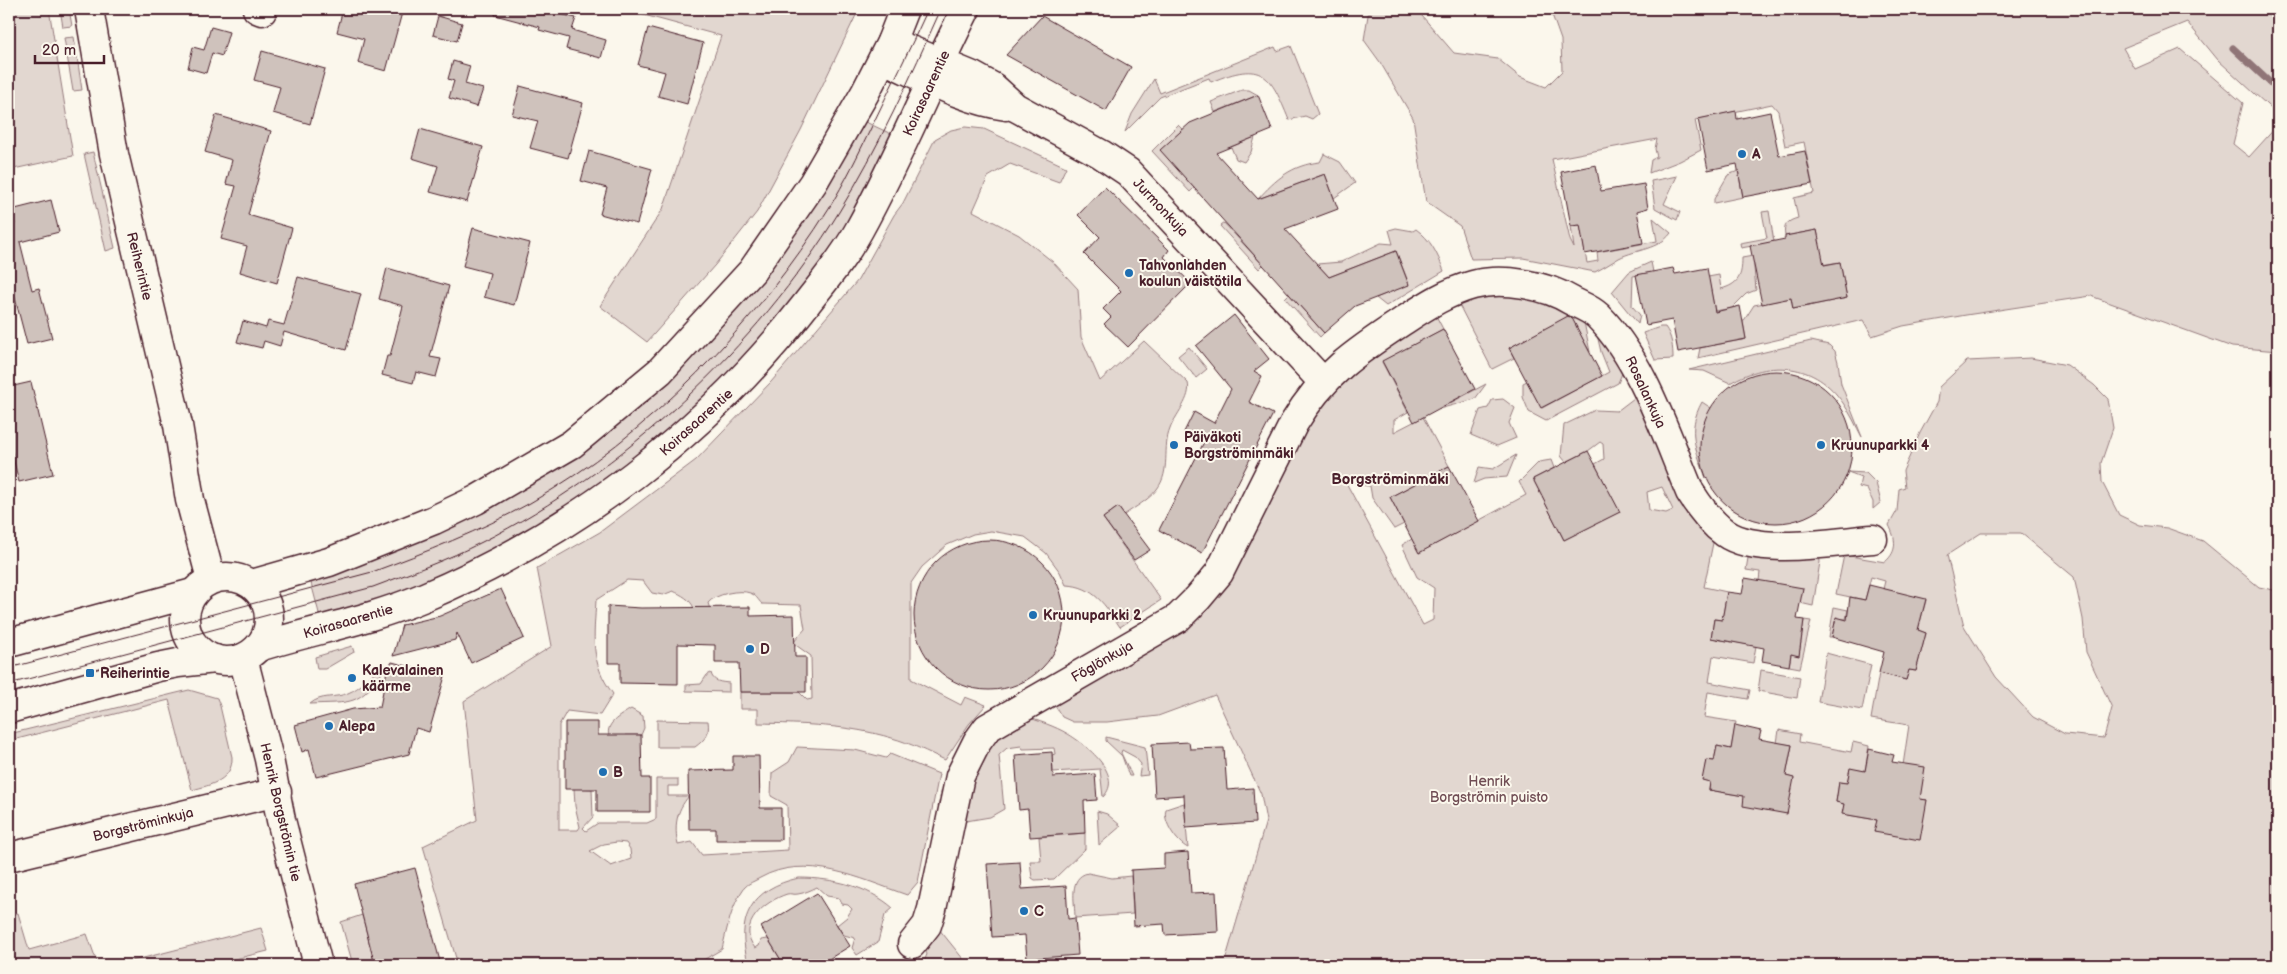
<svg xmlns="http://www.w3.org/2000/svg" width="2287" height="974" font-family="'Balsamiq Sans',sans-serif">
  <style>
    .green { fill: #e2d7d0; stroke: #967b7e; fill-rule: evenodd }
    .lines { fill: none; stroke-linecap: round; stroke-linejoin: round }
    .stream { stroke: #907477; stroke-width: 7 }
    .building { fill: #cfc2bc; stroke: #4a1f2b }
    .street-casing { stroke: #4a1f2b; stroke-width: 31 }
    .secondary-casing { stroke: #4a1f2b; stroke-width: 31 }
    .street { stroke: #fbf7ec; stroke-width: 28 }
    .secondary { stroke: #fbf7ec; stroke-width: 28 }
    .tram { stroke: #4a1f2b; stroke-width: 1 }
    .poi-dot { fill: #1f6fb2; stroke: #fbf7ec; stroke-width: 2 }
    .labels { text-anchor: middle; stroke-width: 4; stroke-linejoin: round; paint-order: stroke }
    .street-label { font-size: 14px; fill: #4a1f2b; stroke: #fbf7ec }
    .poi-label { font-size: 14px; font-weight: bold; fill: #4a1f2b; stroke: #fbf7ec; text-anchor: start }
    .park-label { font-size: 14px; fill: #704d54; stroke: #fbf7ec }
    .neighbourhood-label { font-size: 15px; font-weight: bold; fill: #4a1f2b; stroke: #fbf7ec }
  </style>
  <rect width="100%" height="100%" fill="#fbf7ec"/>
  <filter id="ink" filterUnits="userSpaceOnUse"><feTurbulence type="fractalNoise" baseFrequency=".02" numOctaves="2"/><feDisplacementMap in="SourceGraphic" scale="10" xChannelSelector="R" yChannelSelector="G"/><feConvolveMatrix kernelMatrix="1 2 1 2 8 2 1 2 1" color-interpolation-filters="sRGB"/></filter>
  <g filter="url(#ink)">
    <g class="green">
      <path d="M9 9H49L73 156 9 170Z"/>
      <path d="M60 9H69L72 26 63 27Z"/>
      <path d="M622 9H859L801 130 757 212 715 265 647 342 600 306 663 209 721 36Z"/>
      <path d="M1369 9H1416L1454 53 1498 59 1520 77 1546 87 1562 71 1561 40 1550 9H2265L2278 13V115L2218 60 2187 22 2123 48 2135 69 2180 49 2243 103 2233 144 2249 157 2278 125V351L2232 347 2091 296 1966 315 1903 326 1872 336 1863 320 1698 358 1700 348 1746 339 1743 322 1754 305 1791 298 1793 309 1847 298 1840 262 1815 266 1812 245 1820 244 1817 230 1785 236C1783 225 1787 221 1798 218L1794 198 1814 193 1804 142 1785 146 1778 111 1772 104 1695 120 1701 150 1680 161 1649 173 1651 160 1657 157 1655 149 1657 139 1552 159 1570 240 1574 248 1571 226 1580 225 1587 263 1598 261 1597 252 1657 241 1653 218 1671 233C1658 250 1637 249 1619 258 1611 263 1603 268 1595 272L1523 258 1471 259 1460 226 1426 202 1413 118 1380 62 1364 40Z"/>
      <path d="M74 37 82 90 73 91 64 38Z"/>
      <path d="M1291 46 1318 114 1312 119 1305 116 1289 120C1270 74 1263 60 1211 82L1209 78 1160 97 1125 132 1132 114 1154 79 1160 93 1275 47 1277 51Z"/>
      <path d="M1242 90H1249L1258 95 1215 112 1211 102Z"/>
      <path d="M857 118 900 138 805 296 650 455 444 581 320 617 309 575 634 402Z"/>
      <path d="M1178 125 1183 130 1161 150 1194 188 1190 192 1152 151Z"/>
      <path d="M965 127 984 129 1066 167 1059 182 1010 164 988 177 973 211 1019 235 1053 262 1078 289 1081 337 1100 381 1144 341 1188 383C1192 398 1175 415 1170 429 1162 448 1171 471 1157 489 1149 500 1135 507 1124 515L1118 507 1103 518 1161 600 1120 627C1105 605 1094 586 1066 585L1060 572 1046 553 1025 537 991 531 973 534 947 545 922 567 911 583V679L961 705 965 697 986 705 969 724 945 760C928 752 910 743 892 738 848 725 804 724 758 723V709H740V692H799L807 700 812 699 811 656 793 643 805 629 801 605 762 604C758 600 756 595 750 593 740 589 715 594 708 603L712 616 694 608C690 599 682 595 673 591L663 595 652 593 643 581 627 580 596 600C594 638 589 661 613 694L600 715 567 711 559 725V830H578L580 827 575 806 574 788 592 789 593 817 583 828 586 831 598 823H647L656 819V779H678V786H668V796H689C676 811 674 826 678 845L692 842 702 855 788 850 787 805 771 796 772 773 789 762 797 747 855 750 886 758 890 754 939 774 918 882 907 895C861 879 806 852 760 878 755 881 748 883 744 888 731 906 727 929 722 949L695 965H458L423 846 477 820 464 701 552 646 537 568 600 532 696 460 771 382 858 280 894 215 903 203 935 139 951 130ZM617 842 626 843 630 849 631 859 611 866 590 851 604 844Z"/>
      <path d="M1255 137 1251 152 1244 162 1236 159 1231 147Z"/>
      <path d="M93 152 115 248 106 251 84 154Z"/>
      <path d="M1324 154 1340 162 1355 183 1334 198 1325 174 1258 199C1276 179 1292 165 1320 162Z"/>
      <path d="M1738 171 1743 197 1714 203V199L1728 175Z"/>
      <path d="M1677 176 1664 204 1680 212 1677 220 1655 208 1651 181Z"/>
      <path d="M1769 211 1774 242 1741 248 1740 243 1767 238 1762 212Z"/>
      <path d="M1224 223 1263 265 1259 269 1220 226Z"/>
      <path d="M1396 228 1413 231 1416 229C1431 240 1437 253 1444 271L1386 306 1376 298 1409 284 1396 251 1329 277 1317 264 1341 262 1381 243 1393 244 1389 230Z"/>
      <path d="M1753 256 1756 290 1746 294 1732 308 1715 311 1708 277 1719 275 1721 289C1739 284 1742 276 1742 258Z"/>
      <path d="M1651 262 1653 272 1633 276 1632 306 1640 315 1638 324 1612 292 1629 272Z"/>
      <path d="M1289 294 1324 333 1320 337 1285 298Z"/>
      <path d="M1474 294 1535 296 1583 317 1590 352 1570 316 1509 348 1514 358 1492 369 1457 301Z"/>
      <path d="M1434 312 1443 329 1382 362 1408 412 1394 420V432L1423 417 1449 466 1390 497 1404 524 1394 529 1372 498 1370 486 1359 485 1343 477 1423 625 1433 620 1434 588 1417 577 1402 545 1412 539 1419 553 1526 495 1519 482 1539 462 1551 460 1554 468 1533 479 1564 540 1619 512 1595 464 1604 459 1603 444 1600 442 1588 451 1566 462 1561 456 1564 425 1595 410 1617 411 1638 395 1714 538 1704 587 1727 592 1722 620 1714 619 1711 638 1756 646 1753 663 1713 656 1709 682 1750 690 1748 699 1708 692 1704 717 1736 722 1731 749 1717 746 1714 761 1706 760 1703 780 1710 782 1709 790 1744 796 1793 778 1786 776 1792 745 1777 743 1779 730 1800 734 1799 742 1851 752 1853 742 1869 746 1865 771 1850 769 1847 783 1839 782 1836 802 1844 804 1843 814 1877 820 1875 831 1927 800 1920 799 1902 772 1909 725 1871 719 1879 673 1906 680 1909 670 1916 671 1926 633 1918 630 1926 600 1883 589 1885 581 1871 577 1865 600 1836 594 1844 555 1885 562C1898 551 1896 539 1889 525L1897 511 1899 489 1905 487 1903 471 1920 433 1937 402 1939 387 1967 361 2031 358 2067 365 2094 385 2108 399 2113 428 2101 463 2102 482 2119 515 2140 525 2167 528 2203 541 2259 587 2278 591V965H1190L1226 958 1266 821 1261 794 1215 695 1158 716 1107 722H1073L1062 717 1052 701 1182 622 1309 418 1339 382ZM1662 487 1673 510 1666 513 1649 510 1647 492ZM1981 533H2021L2074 577 2083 619 2086 652 2112 708 2104 738 2065 734 2033 717 1996 677 1964 626 1947 555Z"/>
      <path d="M1595 326 1625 366 1618 383 1546 421 1529 412 1523 397V383L1527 381 1542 408 1609 372 1601 352Z"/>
      <path d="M1660 327H1665C1672 336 1673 348 1673 359L1655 360 1643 333Z"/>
      <path d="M1811 341 1829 345 1835 351 1838 362 1841 384 1862 437C1856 426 1851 414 1843 403 1816 363 1770 359 1730 383L1704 371 1689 370Z"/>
      <path d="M1189 347 1207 369 1196 378 1178 356Z"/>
      <path d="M1486 384 1475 399 1439 409Z"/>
      <path d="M1503 399 1515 408 1509 423 1516 438 1497 446 1471 435 1480 410 1488 408 1492 400Z"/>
      <path d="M1702 402 1711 408C1699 437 1698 448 1706 478 1696 450 1686 431 1702 402Z"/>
      <path d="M1516 455 1507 477 1484 479 1474 483 1479 467 1493 469Z"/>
      <path d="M1848 472 1866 473 1876 483 1881 502 1873 509V502L1867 489 1859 487 1861 477Z"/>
      <path d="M1819 551 1820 562 1813 606 1800 603 1759 581 1760 572 1746 570 1748 558 1752 553Z"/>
      <path d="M1834 607 1848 610 1846 619 1836 618 1832 637H1829Z"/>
      <path d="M1804 620 1811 621 1800 668 1789 666 1791 654 1799 655Z"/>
      <path d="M352 646 354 652 325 669H317L315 657Z"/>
      <path d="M1826 653 1871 665 1862 710 1818 702Z"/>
      <path d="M376 670H384C359 707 351 702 310 704 321 694 335 699 348 693 360 688 368 679 376 670Z"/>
      <path d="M1761 670 1800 677 1797 698 1758 691Z"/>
      <path d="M711 673C713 682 721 682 729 683V692L686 691V685L701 684 707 675Z"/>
      <path d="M189 690 217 698 220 706 232 757C233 780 211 785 192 790L169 700 9 741V734Z"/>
      <path d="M631 709 643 716 644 728 641 735H625V743L610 739C603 724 620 716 631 709Z"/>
      <path d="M1024 716C1038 721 1055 726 1068 734 1085 744 1125 775 1103 797L1100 769 1053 772 1052 755 1055 754 1054 748 1023 749 1021 746 1007 748 999 755 1004 809 990 817 960 822C972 765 979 752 1024 716Z"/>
      <path d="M657 720 708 721C710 733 706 739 695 747H657Z"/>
      <path d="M1106 737 1145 747 1148 775 1139 776 1141 764 1135 757 1122 750 1121 753 1132 776H1129L1122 756 1106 741Z"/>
      <path d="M1184 803 1188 848C1177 843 1162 821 1166 809Z"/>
      <path d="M1097 811 1107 814 1121 826 1099 845Z"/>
      <path d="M1085 833V849L1054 879 1035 880 1032 878 1030 861H1041L1039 837Z"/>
      <path d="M1088 873 1112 878 1131 876 1133 914 1075 918C1075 902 1068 877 1088 873Z"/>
      <path d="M799 878C832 878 868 886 893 908L885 915 878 942 857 955 852 948 855 938 844 935 837 925 847 917 852 909 848 905 842 904 839 898 827 896 817 887C811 890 805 893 798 894 794 895 790 893 787 894 765 901 736 925 755 948L759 946 761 940 768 939 784 965H749C734 919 751 888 799 878Z"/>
      <path d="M18 913 29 950 87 934 98 965H9V916Z"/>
      <path d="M362 915 375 965H353L341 922Z"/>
      <path d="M261 928 268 951 210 965H116Z"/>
      <path d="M939 929 968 965H923L927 954 924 949 934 940Z"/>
    </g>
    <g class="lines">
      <path class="stream" d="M2233 48 2278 90"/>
    </g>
    <g class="building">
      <path d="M343 9H403L386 71 358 63 364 39 337 32Z"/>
      <path d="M496 9H541L576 18 572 30 606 40 601 58 566 49 569 38 539 30 540 27 495 15Z"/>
      <path d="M438 16 462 23 457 41 433 35Z"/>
      <path d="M1042 16 1131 67 1106 111 1006 55Z"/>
      <path d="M211 27 229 32 222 56 212 53 206 73 188 68 193 47 204 50Z"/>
      <path d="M648 28 703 43 687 104 658 96 665 72 638 65Z"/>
      <path d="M262 51 325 69 310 124 273 113 280 87 254 80Z"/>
      <path d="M453 61 470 66 465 84 483 89 477 107 449 98 454 81 448 79Z"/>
      <path d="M520 86 583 103 568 158 530 148 538 121 512 115Z"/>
      <path d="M1258 95 1272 130 1216 153 1258 199 1325 174 1338 209 1285 229 1329 277 1396 251 1409 285 1355 306 1324 333 1160 150 1190 123Z"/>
      <path d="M1736 111 1737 119 1770 112 1779 156 1805 151 1812 184 1743 197 1737 164 1708 170 1698 119Z"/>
      <path d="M216 115 271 131 248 215 292 228 277 283 240 272 247 246 221 239 236 186 226 184 232 160 205 152Z"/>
      <path d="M420 129 483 147 467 202 430 192 438 166 412 158Z"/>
      <path d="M589 151 652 169 637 224 600 214 607 188 581 181Z"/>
      <path d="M1596 165 1601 191 1644 184 1648 208 1637 211 1643 243 1585 254 1580 225 1571 226 1561 172Z"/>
      <path d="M1105 187 1169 250 1164 257 1191 283 1128 347 1104 324 1111 317 1103 309 1121 291 1084 254 1100 237 1078 215Z"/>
      <path d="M51 200 59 232 20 242 32 290 39 288 52 338 27 344 9 275V224H15L11 210Z"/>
      <path d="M473 228 530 243 514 305 484 297 490 273 463 266Z"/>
      <path d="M1817 230 1824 265 1840 262 1847 298 1793 309 1791 298 1762 304 1750 246 1785 239V236Z"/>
      <path d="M387 268 449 286 430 357 441 359 436 377 416 372 413 383 382 375 387 356H390L403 306 379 299Z"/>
      <path d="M1673 268 1675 274 1707 268 1715 312 1740 306 1746 339 1678 352 1672 320 1646 325 1636 275Z"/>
      <path d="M298 277 361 294 346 350 284 332 280 346 264 341 262 348 237 342 243 321 266 328 268 321 284 325Z"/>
      <path d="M1234 315 1269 359 1254 371 1262 376 1249 402 1273 414 1202 553 1159 530 1204 442 1184 432 1194 412 1214 423 1231 389 1196 346Z"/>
      <path d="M1568 316 1572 318 1602 376 1541 408 1509 348Z"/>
      <path d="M1443 329 1475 389 1414 422 1382 361Z"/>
      <circle cx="1776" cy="447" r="76"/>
      <path d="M31 382 53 474 19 482 9 441V387Z"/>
      <path d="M1588 451 1620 512 1564 540 1533 479Z"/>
      <path d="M1449 466 1479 521 1419 553 1390 497Z"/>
      <path d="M1118 507 1150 550 1134 560 1103 518Z"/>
      <circle cx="989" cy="615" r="75"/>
      <path d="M1745 578 1803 588 1797 619 1804 620 1799 656 1791 654 1789 666 1762 661 1764 648 1711 638 1714 619 1722 620 1727 592 1742 594Z"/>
      <path d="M1869 585 1926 599 1918 630 1926 633 1916 671 1909 670 1906 680 1879 673 1884 652 1832 637 1836 617 1847 620 1850 597 1865 600Z"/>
      <path d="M501 589 524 638 471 663 457 633 455 640 393 656 402 625 440 616Z"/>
      <path d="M608 606 641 608 750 607V616L794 615 795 657H806V692H740L739 663H715V645L678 644V684L620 683V663H608Z"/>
      <path d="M392 662 445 676 429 732 416 728 409 754 316 777 309 749 302 752 295 725 353 709 380 707 387 670Z"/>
      <path d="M565 722H598V735H641L642 778H650V812H597V789H565Z"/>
      <path d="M1735 725 1761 731 1759 739 1792 745 1786 776 1794 778 1787 814 1743 806 1744 796 1709 790 1710 782 1702 780 1706 760 1714 761 1717 746 1731 749Z"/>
      <path d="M1189 742 1190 749 1224 748 1227 790 1253 788 1255 823 1186 828 1184 795 1155 797 1152 744Z"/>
      <path d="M1869 749 1894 755 1892 762 1925 767 1920 799 1927 800 1920 840 1874 832 1877 820 1842 814 1844 804 1836 802 1839 782 1847 783 1850 768 1865 771Z"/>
      <path d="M1052 752 1053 777 1095 774 1097 800 1084 801 1085 833 1030 837 1028 809 1019 810 1015 755Z"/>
      <path d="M733 756H759L760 808H781V840H716V829H689L688 771 733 770Z"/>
      <path d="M1188 852 1191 893 1216 892 1218 932 1165 935 1164 924 1134 926 1131 870 1164 868V854Z"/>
      <path d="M1020 862 1022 889 1066 886 1068 919 1075 918 1078 955 1027 959 1025 935 992 937 987 864Z"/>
      <path d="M415 868 441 965H375L354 884Z"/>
      <path d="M817 893 850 946 819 965H784L761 927Z"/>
    </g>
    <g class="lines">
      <g class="street-casing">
        <g id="street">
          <path d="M257 9 262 11"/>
          <path d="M891 42 973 76 993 87 1015 107 1101 154 1128 172 1323 382"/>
          <path d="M883 59C922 76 963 100 1006 106"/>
          <path d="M9 857 277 792"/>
          <path d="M912 944 927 925 932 909 960 776 977 742 987 728 1178 618 1198 598 1219 573 1294 423C1324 373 1356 352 1403 321 1426 306 1447 292 1473 285 1503 277 1546 285 1572 301 1580 305 1591 309 1598 316 1642 360 1666 435 1690 492 1700 508 1710 522 1725 533 1757 556 1834 542 1873 539"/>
        </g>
      </g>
      <g class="secondary-casing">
        <g id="secondary">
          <path d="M89 9 114 154 178 425 190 500 211 579"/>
          <circle cx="227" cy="619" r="42"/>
          <path d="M252 584 329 562 434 520 476 500 572 444 660 371 752 271 813 183 865 93 891 42 904 9"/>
          <path d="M9 643 193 593"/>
          <path d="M259 647C313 630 370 620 422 598 573 534 707 433 807 303 825 280 845 256 859 230 899 158 929 82 966 9"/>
          <path d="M243 658 269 759 281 820 318 965"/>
          <path d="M9 709 158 667 178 663 215 659"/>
        </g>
      </g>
      <use href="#street" class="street"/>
      <use href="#secondary" class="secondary"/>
      <g class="tram">
        <path d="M9 668 372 572C426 552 480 531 530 503 648 436 758 322 829 208 845 182 858 155 871 128 890 88 910 49 928 9"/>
        <path d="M9 684 373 587C410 573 447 560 482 542 623 471 757 347 839 212 879 147 910 78 941 9"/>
      </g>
    </g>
  </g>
  <g class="poi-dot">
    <circle cx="1742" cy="154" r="5"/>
    <circle cx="1129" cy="273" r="5"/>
    <circle cx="1174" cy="445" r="5"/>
    <circle cx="1821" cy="445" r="5"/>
    <circle cx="1033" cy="615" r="5"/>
    <circle cx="750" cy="649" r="5"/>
    <rect x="85" y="668" width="10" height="10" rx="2.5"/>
    <circle cx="352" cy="678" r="5"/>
    <circle cx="329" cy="726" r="5"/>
    <circle cx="603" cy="772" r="5"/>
    <circle cx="1024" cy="911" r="5"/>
  </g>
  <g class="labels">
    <g class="street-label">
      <text transform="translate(926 93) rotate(-65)" y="5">Koirasaarentie</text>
      <text transform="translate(1161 207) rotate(47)" y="5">Jurmonkuja</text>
      <text transform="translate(140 266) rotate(76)" y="5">Reiherintie</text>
      <text transform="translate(1646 392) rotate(65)" y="5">Rosalankuja</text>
      <text transform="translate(696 422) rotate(-42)" y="5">Koirasaarentie</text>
      <text transform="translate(348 621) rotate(-16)" y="5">Koirasaarentie</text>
      <text transform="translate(1102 661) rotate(-30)" y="5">Föglönkuja</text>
      <text transform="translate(281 812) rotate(77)" y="5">Henrik Borgströmin tie</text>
      <text transform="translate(143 824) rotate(-14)" y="5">Borgströminkuja</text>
    </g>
    <g class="poi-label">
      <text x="1752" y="159">A</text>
      <text x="1139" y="270">Tahvonlahden<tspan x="1139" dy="16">koulun väistötila</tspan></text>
      <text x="1184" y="442">Päiväkoti<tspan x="1184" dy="16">Borgströminmäki</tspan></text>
      <text x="1831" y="450">Kruunuparkki 4</text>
      <text x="1043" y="620">Kruunuparkki 2</text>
      <text x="760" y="654">D</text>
      <text x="362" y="675">Kalevalainen<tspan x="362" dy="16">käärme</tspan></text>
      <text x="100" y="678">Reiherintie</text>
      <text x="339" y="731">Alepa</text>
      <text x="613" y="777">B</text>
      <text x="1034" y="916">C</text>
    </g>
    <g class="park-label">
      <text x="1489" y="786">Henrik<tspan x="1489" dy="16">Borgströmin puisto</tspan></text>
    </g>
    <g class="neighbourhood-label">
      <text x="1390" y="484">Borgströminmäki</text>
    </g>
  </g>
  <rect width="2287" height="974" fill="none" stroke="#fbf7ec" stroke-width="30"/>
  <rect x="15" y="15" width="2257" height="944" fill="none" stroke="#4a1f2b" stroke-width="2" filter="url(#ink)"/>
  <path d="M35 55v8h69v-8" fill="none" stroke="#4a1f2b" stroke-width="2.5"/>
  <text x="42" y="55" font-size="15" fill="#4a1f2b" stroke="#fbf7ec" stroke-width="4" paint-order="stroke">20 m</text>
</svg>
